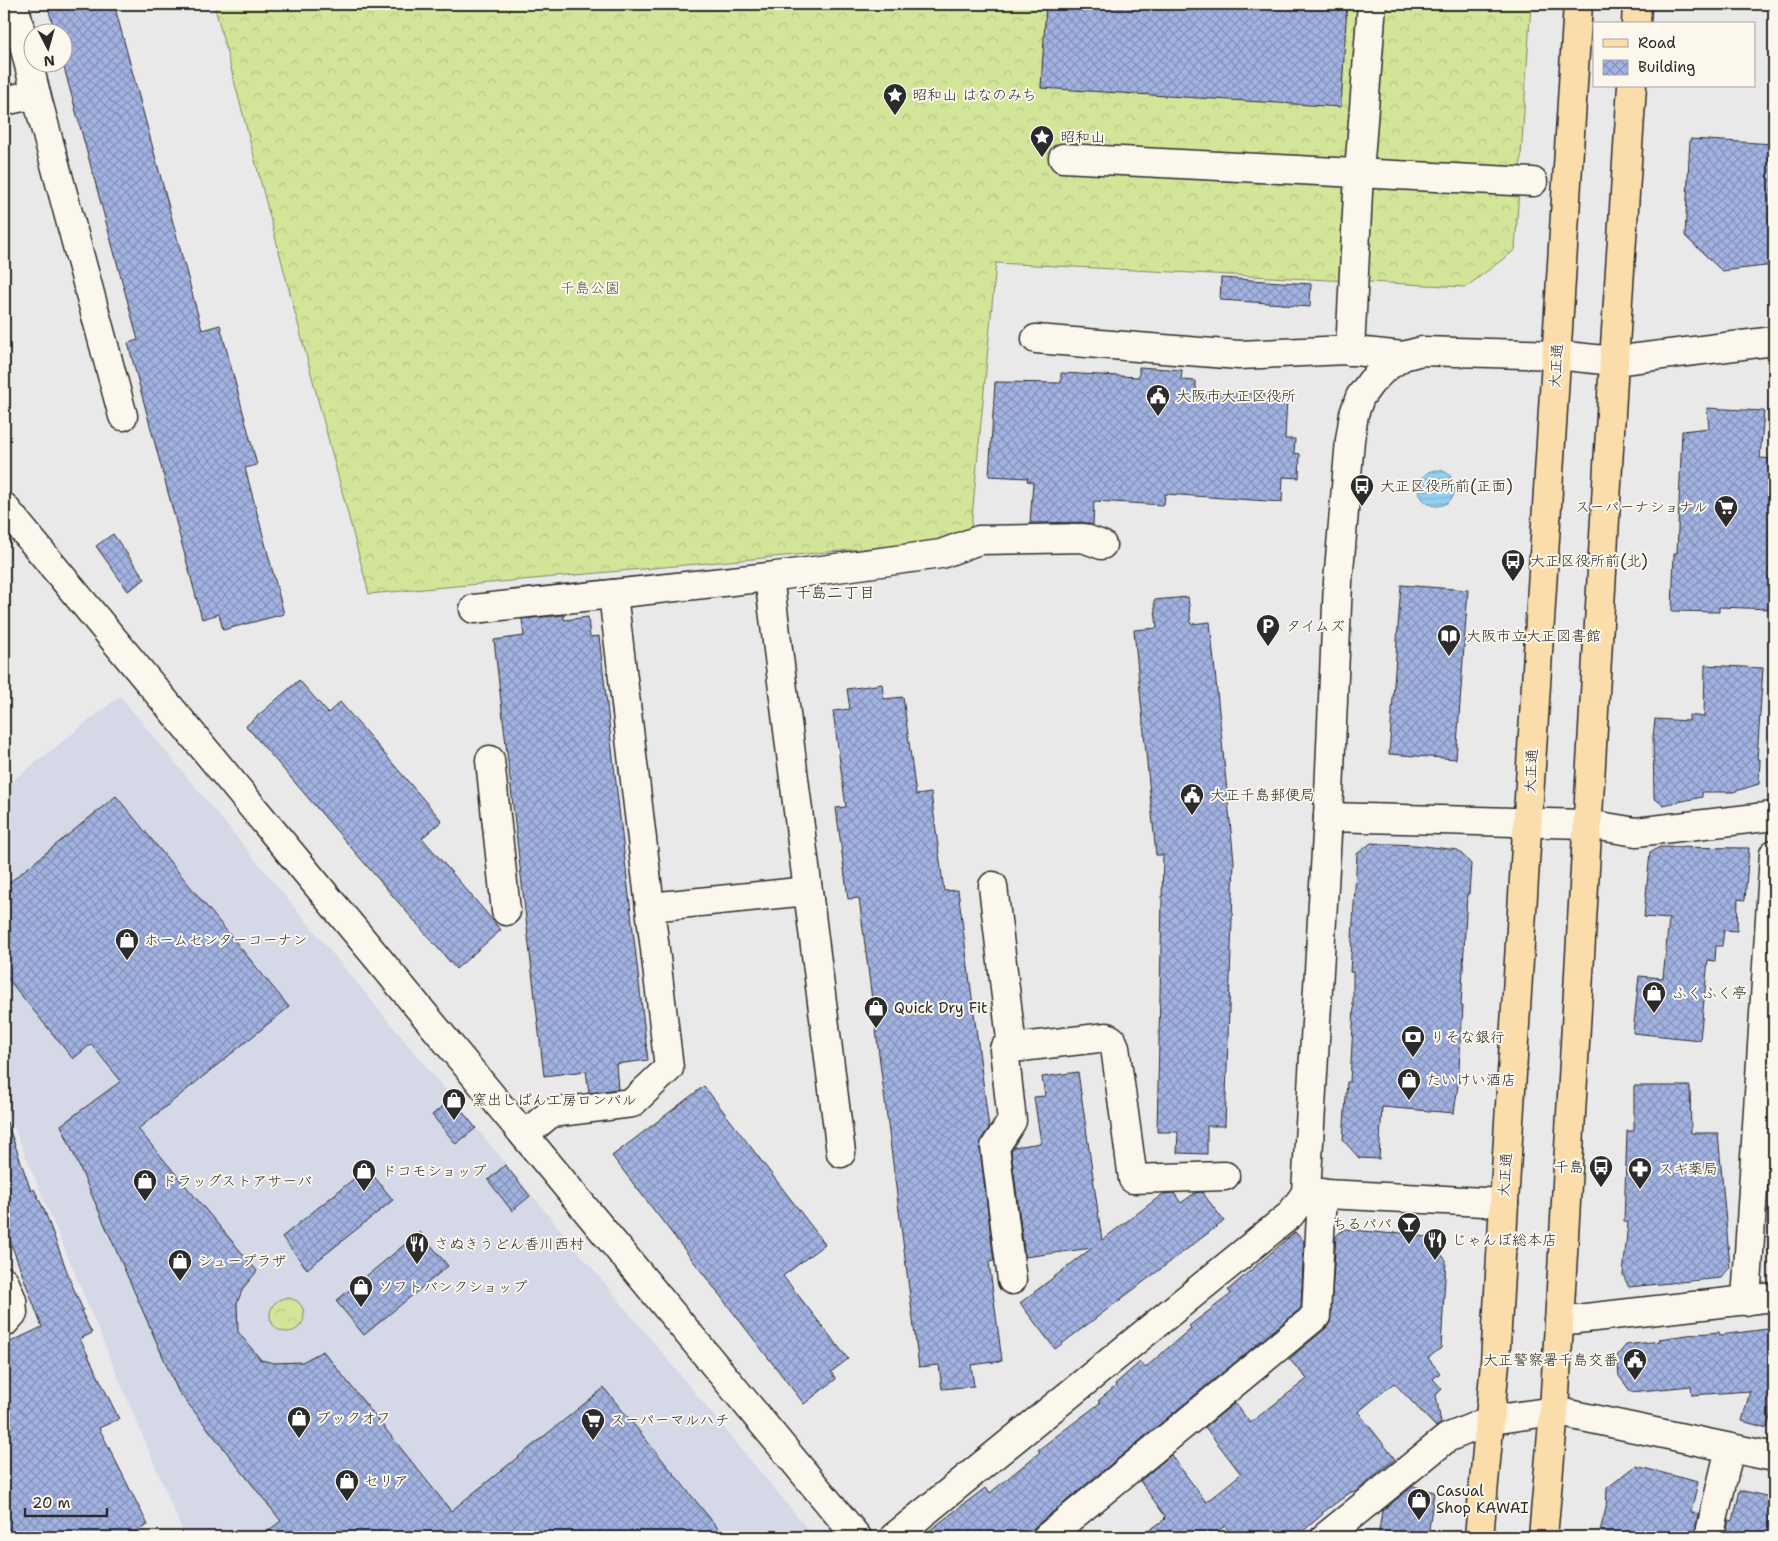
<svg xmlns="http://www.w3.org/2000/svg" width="1778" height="1541" font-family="'Shantell Sans','Klee One',sans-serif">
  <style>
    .built { fill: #d4d8e7 }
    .forest { fill: url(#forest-crowns); stroke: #7f8862 }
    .water { fill: url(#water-rules); stroke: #698ea3 }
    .building { fill: url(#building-cross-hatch); stroke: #2b2b2b }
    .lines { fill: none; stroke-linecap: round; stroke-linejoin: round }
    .minor-casing { stroke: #2b2b2b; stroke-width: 31 }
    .major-casing { stroke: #2b2b2b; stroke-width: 31 }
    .minor { stroke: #fbf7ec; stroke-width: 28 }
    .major { stroke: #faddab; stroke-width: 28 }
    .labels { text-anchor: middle; stroke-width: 4; stroke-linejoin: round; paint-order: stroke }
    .poi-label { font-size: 15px; fill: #2b2b2b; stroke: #fbf7ec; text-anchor: start }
    .park-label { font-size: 15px; fill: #555a46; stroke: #fbf7ec }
    .street-label { font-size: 15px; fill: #2b2b2b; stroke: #fbf7ec }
    .neighbourhood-label { font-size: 16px; fill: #2b2b2b; stroke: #fbf7ec }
  </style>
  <defs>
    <pattern id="forest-crowns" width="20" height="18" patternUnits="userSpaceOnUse" patternTransform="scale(1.25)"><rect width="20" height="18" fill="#d3e599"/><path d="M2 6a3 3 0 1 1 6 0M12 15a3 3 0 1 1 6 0" fill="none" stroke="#b5c584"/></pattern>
    <pattern id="water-rules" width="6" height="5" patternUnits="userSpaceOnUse" patternTransform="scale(1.25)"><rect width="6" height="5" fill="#92d0f3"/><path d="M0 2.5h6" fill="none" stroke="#7eb3d0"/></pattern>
    <pattern id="building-cross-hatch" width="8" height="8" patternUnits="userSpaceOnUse" patternTransform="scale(1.25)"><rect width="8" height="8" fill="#a2b2e1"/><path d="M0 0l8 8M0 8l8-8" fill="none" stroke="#8491b7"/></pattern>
  </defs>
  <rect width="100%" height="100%" fill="#e9e9ea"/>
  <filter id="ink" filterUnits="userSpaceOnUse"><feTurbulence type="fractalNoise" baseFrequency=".02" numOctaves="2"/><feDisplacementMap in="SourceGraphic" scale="10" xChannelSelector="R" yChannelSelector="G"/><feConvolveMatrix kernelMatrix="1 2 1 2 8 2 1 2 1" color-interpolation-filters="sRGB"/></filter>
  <g filter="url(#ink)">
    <path class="built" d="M120 696 814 1537H185L4 1104V788Z"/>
    <g class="forest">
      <path d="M214 4H1531L1515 250 1466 287 996 263 970 539 369 594Z"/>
      <circle cx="287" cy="1315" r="17"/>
    </g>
    <circle class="water" cx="1437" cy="488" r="18"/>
    <g class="building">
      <path d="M47 4H114L202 330 220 325 257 465 245 468 284 614 223 630 219 614 202 619 128 343 138 340 62 60V32H55Z"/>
      <path d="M1046 4H1347L1341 107 1041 88Z"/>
      <path d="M1690 139 1774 144V265L1722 271 1685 236Z"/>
      <path d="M1221 278 1311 284 1310 307 1284 305V304L1220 300Z"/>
      <path d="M1139 367 1182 370 1181 380 1196 381V391L1287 396 1285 439H1295L1294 453 1300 454 1299 478 1283 477 1282 502 1165 494 1164 505 1094 501 1093 525 1083 522 1030 523 1033 482 1027 481 1028 478 989 476 995 382 1061 383V373L1139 377Z"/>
      <path d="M1707 408 1764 411 1760 458 1774 459V517L1770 609 1719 607V612L1672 611 1674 553H1677L1682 431 1709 428Z"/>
      <path d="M113 534 145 579 128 591 96 546Z"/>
      <path d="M1401 585 1468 590 1456 759 1389 754Z"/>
      <path d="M1188 597 1191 624 1210 622 1234 861 1225 1126H1207V1154L1177 1153 1178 1132H1157L1163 855H1156L1134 630 1157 628 1154 600Z"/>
      <path d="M564 615V620L588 617 590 637 599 636 648 1060 616 1064 618 1089 589 1093 586 1071 544 1076 494 640 524 636 522 619Z"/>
      <path d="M1705 665 1763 668 1757 759H1760L1759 784 1733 792H1702V797L1663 805 1654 798 1653 737 1655 719 1689 721V715L1704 717Z"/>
      <path d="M299 680 328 713 340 702 442 821 422 838 501 930 456 969 246 726Z"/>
      <path d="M882 684 884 699 903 697 916 795 931 793 944 891 958 890 989 1128 982 1138 980 1149 994 1261 989 1262 1002 1361 971 1365 974 1386 942 1389 939 1365 919 1367 859 898 848 899 836 808 846 807 833 711 850 709 847 689Z"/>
      <path d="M116 796 289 1007 138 1129 257 1271 243 1288 237 1303 238 1332 261 1360 274 1363 302 1362 323 1351 451 1511 604 1388 725 1537H260L281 1521 178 1391 61 1125 121 1081 91 1044 73 1059 4 974V887Z"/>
      <path d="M1371 843 1415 845 1458 850 1471 864 1469 894H1467L1461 1006H1463L1458 1085 1454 1113 1382 1107 1379 1159 1359 1158 1343 1140 1347 1082H1350L1354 1006H1353V972H1350L1357 854Z"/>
      <path d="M1660 847 1749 848 1745 900 1738 899 1737 931 1724 930 1722 946H1716L1715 961 1708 960 1700 1040 1633 1033 1639 976 1663 978 1669 919 1644 917 1650 852Z"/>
      <path d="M1078 1072 1102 1240 1163 1194 1174 1193 1181 1203 1195 1193 1202 1192 1224 1221 1055 1349 1020 1303 1092 1248 1025 1257 1011 1151 1014 1147 1041 1143 1034 1097 1045 1096 1042 1077Z"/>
      <path d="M704 1086 825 1244 783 1276 848 1359 831 1372 836 1379 804 1404 612 1156Z"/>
      <path d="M1634 1086H1690L1691 1133H1718L1730 1267 1721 1278 1629 1287 1623 1275 1628 1222H1624L1627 1131H1634Z"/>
      <path d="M452 1099 476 1128 456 1144 432 1115Z"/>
      <path d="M4 1122H7L31 1191 34 1189 45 1212 72 1285 83 1310 81 1311 92 1333 80 1339 119 1419 99 1428 148 1525 124 1537H4V1345L42 1327 4 1225V1215L11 1211 4 1195Z"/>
      <path d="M505 1165 530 1196 512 1211 488 1180Z"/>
      <path d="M367 1168 393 1200 307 1269 282 1237Z"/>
      <path d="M1344 1229 1394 1234V1232L1426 1237 1446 1260 1441 1348 1428 1358 1440 1373 1433 1379 1442 1389 1436 1395 1441 1423 1436 1427 1394 1383 1358 1412 1395 1459 1355 1492H1351L1322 1513 1323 1514 1296 1537H1233L1225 1526 1209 1537H1140L1165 1519 1164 1518 1165 1516 1140 1481 1171 1455 1206 1502 1241 1474 1205 1427 1235 1403 1250 1423 1307 1379 1289 1359 1326 1328 1330 1323 1336 1236Z"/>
      <path d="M420 1232 448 1266 364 1335 336 1301Z"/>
      <path d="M1295 1232 1304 1241 1301 1308 1037 1525 1025 1537H921L985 1488 990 1493 1040 1452 1038 1450 1100 1403 1098 1401 1116 1386 1115 1384 1140 1362 1145 1368 1191 1328 1189 1326 1231 1294 1228 1290Z"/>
      <path d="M1768 1329 1774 1330V1402L1767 1428 1742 1421 1750 1391 1692 1395 1691 1386 1631 1392 1619 1376 1617 1356 1626 1345 1660 1341 1659 1339 1687 1335 1719 1332 1720 1335Z"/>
      <path d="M1636 1466 1698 1482 1691 1512 1698 1514 1694 1537H1623L1600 1531 1606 1508 1607 1488Z"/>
      <path d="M1413 1486 1434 1492 1428 1537H1378L1382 1511Z"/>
      <path d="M1740 1490 1774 1498V1537H1725L1729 1520 1733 1521Z"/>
    </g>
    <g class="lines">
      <g class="minor-casing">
        <g id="minor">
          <path d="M14 4 36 94 123 416"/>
          <path d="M4 101 36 94"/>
          <path d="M1063 158 1533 182"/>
          <path d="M1036 339 1239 355 1346 350 1403 356"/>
          <path d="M1350 351 1359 173 1372 4"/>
          <path d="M4 507 857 1537"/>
          <path d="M769 577 808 891"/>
          <path d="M474 609 769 577 941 554 979 540 1083 538 1102 545"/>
          <path d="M490 760 506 911"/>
          <path d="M1328 817 1587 824 1636 832 1774 816"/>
          <path d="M993 886 1012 1048"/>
          <path d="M650 907 808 891 841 1153"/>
          <path d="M524 1135 551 1113 632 1103 669 1068 613 594"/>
          <path d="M1306 1193 1504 1203"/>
          <path d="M1012 1280 995 1147 1012 1121 1004 1049 1107 1037 1112 1040 1115 1047 1133 1179 1225 1176"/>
          <path d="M4 1281 12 1300 13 1313 4 1323"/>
          <path d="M1746 1301 1774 854"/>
          <path d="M1559 1321 1774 1297"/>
          <path d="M894 1537 1290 1215 1306 1193 1328 817 1338 582 1350 440 1354 414 1360 397 1371 382 1385 368 1403 356 1422 351 1556 355 1614 361 1774 341"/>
          <path d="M1047 1537 1316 1316 1322 1193"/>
          <path d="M1325 1537 1447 1438 1491 1420 1554 1411 1774 1457"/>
          <path d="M1709 1537 1730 1448"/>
        </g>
      </g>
      <g class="major-casing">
        <g id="major">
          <path d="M1636 24 1637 4"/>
          <path d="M1479 1537 1495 1363 1504 1203 1578 4"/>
          <path d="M1543 1537 1554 1411 1614 361 1632 86"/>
        </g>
      </g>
      <use href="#minor" class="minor"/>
      <use href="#major" class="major"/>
    </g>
  </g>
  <defs>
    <g id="sight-pin" transform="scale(1.25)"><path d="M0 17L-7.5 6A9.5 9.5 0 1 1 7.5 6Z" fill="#2b2b2b" stroke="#fbf7ec"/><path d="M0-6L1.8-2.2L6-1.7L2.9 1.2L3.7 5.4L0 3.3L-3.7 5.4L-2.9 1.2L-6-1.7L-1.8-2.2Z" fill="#fff"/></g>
    <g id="civic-pin" transform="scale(1.25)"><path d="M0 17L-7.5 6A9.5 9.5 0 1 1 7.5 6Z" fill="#2b2b2b" stroke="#fbf7ec"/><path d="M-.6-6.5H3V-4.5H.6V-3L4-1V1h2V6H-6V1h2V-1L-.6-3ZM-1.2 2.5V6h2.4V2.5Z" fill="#fff"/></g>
    <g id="bus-pin" transform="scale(1.25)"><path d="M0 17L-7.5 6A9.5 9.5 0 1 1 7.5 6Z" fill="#2b2b2b" stroke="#fbf7ec"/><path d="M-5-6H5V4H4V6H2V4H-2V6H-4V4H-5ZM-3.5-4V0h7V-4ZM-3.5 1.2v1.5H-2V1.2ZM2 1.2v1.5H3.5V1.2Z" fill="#fff"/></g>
    <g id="supermarket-pin" transform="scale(1.25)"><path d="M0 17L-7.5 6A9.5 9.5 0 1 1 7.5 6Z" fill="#2b2b2b" stroke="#fbf7ec"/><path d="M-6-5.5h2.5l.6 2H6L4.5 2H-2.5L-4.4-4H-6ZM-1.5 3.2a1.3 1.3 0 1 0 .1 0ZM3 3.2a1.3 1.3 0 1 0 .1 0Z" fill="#fff"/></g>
    <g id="parking-pin" transform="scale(1.25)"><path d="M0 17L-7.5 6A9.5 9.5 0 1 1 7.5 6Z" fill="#2b2b2b" stroke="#fbf7ec"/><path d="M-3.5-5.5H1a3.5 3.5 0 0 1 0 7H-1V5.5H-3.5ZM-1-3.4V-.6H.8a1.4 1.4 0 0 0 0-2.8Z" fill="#fff"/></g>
    <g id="library-pin" transform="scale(1.25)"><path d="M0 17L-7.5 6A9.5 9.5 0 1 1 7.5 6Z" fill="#2b2b2b" stroke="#fbf7ec"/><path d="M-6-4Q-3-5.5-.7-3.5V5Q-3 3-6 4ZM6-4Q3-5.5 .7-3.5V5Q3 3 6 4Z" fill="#fff"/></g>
    <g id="shop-pin" transform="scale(1.25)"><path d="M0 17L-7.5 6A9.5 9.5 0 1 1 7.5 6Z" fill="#2b2b2b" stroke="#fbf7ec"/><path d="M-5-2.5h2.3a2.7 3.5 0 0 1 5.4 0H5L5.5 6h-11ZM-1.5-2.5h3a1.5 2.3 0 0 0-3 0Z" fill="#fff"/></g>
    <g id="bank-pin" transform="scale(1.25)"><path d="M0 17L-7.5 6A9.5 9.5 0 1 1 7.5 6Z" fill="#2b2b2b" stroke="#fbf7ec"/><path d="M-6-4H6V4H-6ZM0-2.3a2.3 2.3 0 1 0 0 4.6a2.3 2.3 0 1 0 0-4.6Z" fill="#fff"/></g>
    <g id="pharmacy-pin" transform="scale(1.25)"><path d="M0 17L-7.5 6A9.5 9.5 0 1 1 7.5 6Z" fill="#2b2b2b" stroke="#fbf7ec"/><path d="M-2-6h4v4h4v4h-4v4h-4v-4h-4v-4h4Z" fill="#fff"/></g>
    <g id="bar-pin" transform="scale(1.25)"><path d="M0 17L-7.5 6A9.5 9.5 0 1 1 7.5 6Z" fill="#2b2b2b" stroke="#fbf7ec"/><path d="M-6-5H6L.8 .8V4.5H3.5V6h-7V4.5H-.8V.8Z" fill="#fff"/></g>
    <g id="restaurant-pin" transform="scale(1.25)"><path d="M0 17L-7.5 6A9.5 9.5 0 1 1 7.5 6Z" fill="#2b2b2b" stroke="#fbf7ec"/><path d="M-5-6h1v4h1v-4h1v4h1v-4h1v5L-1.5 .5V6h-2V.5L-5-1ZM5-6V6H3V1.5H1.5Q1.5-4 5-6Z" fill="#fff"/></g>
  </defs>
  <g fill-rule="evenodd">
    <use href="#sight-pin" x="895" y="95"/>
    <use href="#sight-pin" x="1042" y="137"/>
    <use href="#civic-pin" x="1158" y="396"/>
    <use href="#bus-pin" x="1362" y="486"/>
    <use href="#supermarket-pin" x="1726" y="507"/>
    <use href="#bus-pin" x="1513" y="561"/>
    <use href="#parking-pin" x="1268" y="626"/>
    <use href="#library-pin" x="1449" y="636"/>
    <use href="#civic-pin" x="1192" y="795"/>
    <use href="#shop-pin" x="127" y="940"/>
    <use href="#shop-pin" x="1654" y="993"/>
    <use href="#shop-pin" x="876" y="1008"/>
    <use href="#bank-pin" x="1413" y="1037"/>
    <use href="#shop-pin" x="1409" y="1080"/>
    <use href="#shop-pin" x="454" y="1100"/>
    <use href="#bus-pin" x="1601" y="1167"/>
    <use href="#pharmacy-pin" x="1640" y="1169"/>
    <use href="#shop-pin" x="364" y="1171"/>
    <use href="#shop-pin" x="145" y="1181"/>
    <use href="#bar-pin" x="1409" y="1224"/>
    <use href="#restaurant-pin" x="1435" y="1240"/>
    <use href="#restaurant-pin" x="417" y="1244"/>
    <use href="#shop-pin" x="180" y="1261"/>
    <use href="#shop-pin" x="361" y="1287"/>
    <use href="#civic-pin" x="1635" y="1360"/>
    <use href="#shop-pin" x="299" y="1418"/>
    <use href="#supermarket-pin" x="593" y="1420"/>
    <use href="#shop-pin" x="347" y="1481"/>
    <use href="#shop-pin" x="1419" y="1500"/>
  </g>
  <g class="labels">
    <g class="poi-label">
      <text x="912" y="100">昭和山 はなのみち</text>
      <text x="1060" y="142">昭和山</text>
      <text x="1176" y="401">大阪市大正区役所</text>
      <text x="1380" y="491">大正区役所前(正面)</text>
      <text x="1708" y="512" text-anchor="end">スーパーナショナル</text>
      <text x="1530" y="566">大正区役所前(北)</text>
      <text x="1286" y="631">タイムズ</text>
      <text x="1466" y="641">大阪市立大正図書館</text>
      <text x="1210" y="800">大正千島郵便局</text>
      <text x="144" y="945">ホームセンターコーナン</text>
      <text x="1672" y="998">ふくふく亭</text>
      <text x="894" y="1013">Quick Dry Fit</text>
      <text x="1430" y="1042">りそな銀行</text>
      <text x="1426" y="1085">たいけい酒店</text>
      <text x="472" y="1105">窯出しぱん工房ロンパル</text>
      <text x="1584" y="1172" text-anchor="end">千島</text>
      <text x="1658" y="1174">スギ薬局</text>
      <text x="382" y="1176">ドコモショップ</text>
      <text x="162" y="1186">ドラッグストアサーバ</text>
      <text x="1392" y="1229" text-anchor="end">ちるパパ</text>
      <text x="1452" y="1245">じゃんぼ総本店</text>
      <text x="434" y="1249">さぬきうどん香川西村</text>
      <text x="198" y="1266">シュープラザ</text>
      <text x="378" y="1292">ソフトバンクショップ</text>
      <text x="1618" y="1365" text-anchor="end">大正警察署千島交番</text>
      <text x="316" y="1423">ブックオフ</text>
      <text x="610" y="1425">スーパーマルハチ</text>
      <text x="364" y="1486">セリア</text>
      <text x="1436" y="1496">Casual<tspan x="1436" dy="17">Shop KAWAI</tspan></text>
    </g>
    <g class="park-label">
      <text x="590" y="293">千島公園</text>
    </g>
    <g class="street-label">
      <text transform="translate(1556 366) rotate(-86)" y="5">大正通</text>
      <text transform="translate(1531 771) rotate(-87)" y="5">大正通</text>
      <text transform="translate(1505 1175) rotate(-86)" y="5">大正通</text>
    </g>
    <g class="neighbourhood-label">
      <text x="835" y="598">千島二丁目</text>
    </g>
  </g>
  <rect width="1778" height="1541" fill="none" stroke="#fbf7ec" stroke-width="20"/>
  <rect x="10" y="10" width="1758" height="1521" fill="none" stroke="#2b2b2b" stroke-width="2" filter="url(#ink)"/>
  <rect x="1593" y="22" width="162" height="65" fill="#fbf7ec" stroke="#a8a59f"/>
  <rect x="1603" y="39" width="25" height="8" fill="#faddab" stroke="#a8a59f"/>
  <text x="1638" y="48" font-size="15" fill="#2b2b2b">Road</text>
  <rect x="1603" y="60" width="25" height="15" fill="url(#building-cross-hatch)" stroke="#a8a59f"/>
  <text x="1638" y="72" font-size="15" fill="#2b2b2b">Building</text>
  <g transform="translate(48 48) rotate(174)"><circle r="24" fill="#fbf7ec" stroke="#a8a59f"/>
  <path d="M0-4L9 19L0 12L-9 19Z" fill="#2b2b2b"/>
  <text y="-8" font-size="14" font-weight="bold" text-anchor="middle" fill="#2b2b2b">N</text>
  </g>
  <path d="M25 1508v8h82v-8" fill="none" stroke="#2b2b2b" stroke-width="2.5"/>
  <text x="32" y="1508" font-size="15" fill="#2b2b2b" stroke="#fbf7ec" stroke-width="4" paint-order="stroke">20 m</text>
</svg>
